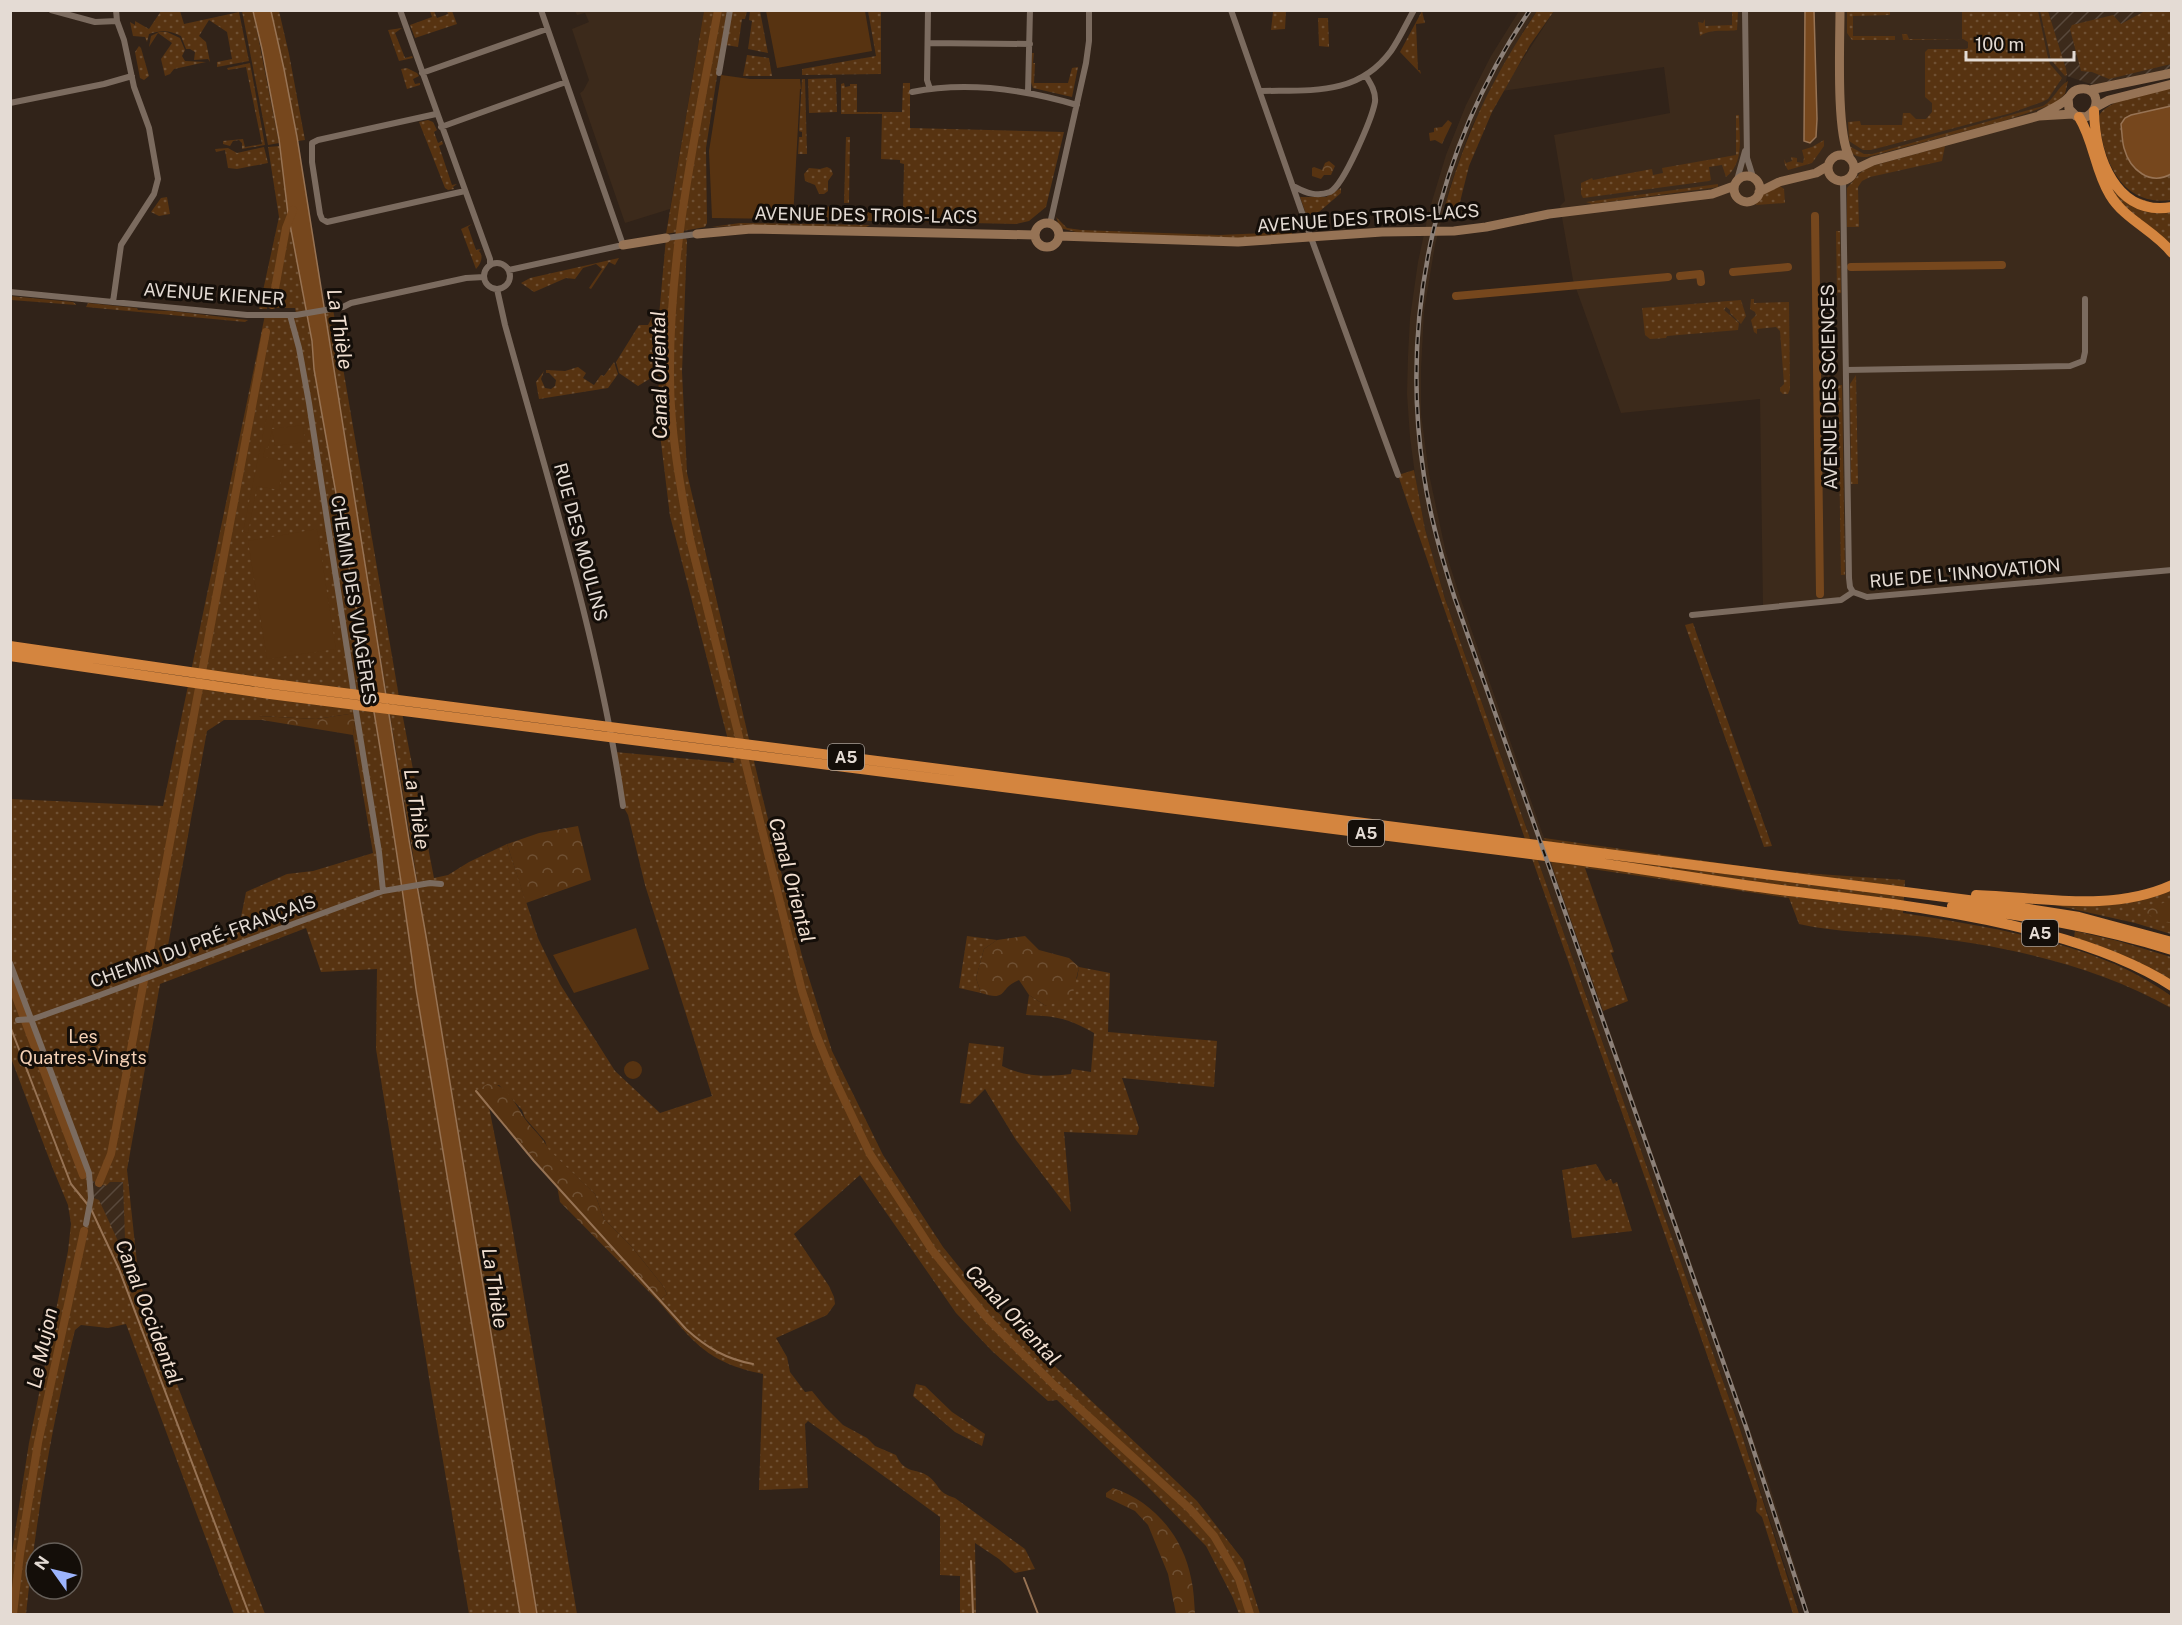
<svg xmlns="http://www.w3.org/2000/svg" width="2182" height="1625" viewBox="0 0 2182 1625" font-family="'Public Sans',sans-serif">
<defs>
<pattern id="industrial-furrows" width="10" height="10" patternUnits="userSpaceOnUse" patternTransform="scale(1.5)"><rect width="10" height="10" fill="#3c2a1b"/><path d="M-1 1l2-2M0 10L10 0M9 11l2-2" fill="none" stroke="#58483b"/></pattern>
<pattern id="grass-dots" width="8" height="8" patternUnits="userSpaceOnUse" patternTransform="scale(1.5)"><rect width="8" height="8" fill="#573311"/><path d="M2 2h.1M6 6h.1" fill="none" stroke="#6f5033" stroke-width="1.8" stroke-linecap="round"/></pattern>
<pattern id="forest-crowns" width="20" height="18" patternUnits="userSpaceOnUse" patternTransform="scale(1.5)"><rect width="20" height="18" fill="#573311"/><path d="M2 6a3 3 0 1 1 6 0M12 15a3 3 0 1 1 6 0" fill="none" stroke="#6f5033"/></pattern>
</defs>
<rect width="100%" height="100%" fill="#312319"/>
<path fill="#3c2a1b" d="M575,11H704L670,209L625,223L580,93L583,91L589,80L572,29L589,22L585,13L577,15Z
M1519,11H1537L1524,30L1470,130L1450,187L1435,245L1424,311L1421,370V414L1429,474L1446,553L1460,597L1544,838L1555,875L1769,1484L1803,1591L1794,1594L1740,1429L1445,599L1425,529L1416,482L1410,437L1407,394L1408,356L1410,318L1418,262L1429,211L1446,155L1466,105L1491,56Z
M1554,11H2048L2067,76L2062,106L2064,111L2077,121L2095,158L2171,253V570L1867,597L1853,593L1841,600L1763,608L1760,399L1621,413L1573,280L1560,206L1565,201L1554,135L1670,113L1664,67L1502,91Z"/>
<path fill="url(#industrial-furrows)" d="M2048,11H2171V73L2105,89L2067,76Z
M90,1180L106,1186L110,1182L123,1181L126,1248L123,1258L119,1255L91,1198Z"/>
<path fill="url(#grass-dots)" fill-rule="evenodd" d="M161,11H180L184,24L239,12L249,61L217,67V62L232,59L227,32L209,20L199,36L206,42L210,62L208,59L194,60L195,52L190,49H186L181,36C170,30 161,30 149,34L147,42L145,37L133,36L130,22L135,25V21L149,29Z
M242,11H253L279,143L268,145Z
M271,11H279L289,54L305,140L298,141L284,69Z
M430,11H434L437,18L448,14L447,11H452L457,24L415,38L410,25L432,17Z
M704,11H727L706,148L707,223L705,227L666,234Z
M732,11H747L745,19H742L738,47L726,45Z
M750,11H760L768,53L748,49L752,21L749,20Z
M868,11H881V74L802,75V69L876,56Z
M1286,11L1285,29L1271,30L1273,12Z
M1422,11L1425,23L1416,24L1418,70H1420L1421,74L1400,52Z
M1537,11H1554L1530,45L1492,112L1469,166L1456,218L1441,221C1462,140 1491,79 1537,11Z
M1732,11H1738L1737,30C1725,32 1711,28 1700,36L1698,22L1703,23L1705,19V26L1732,25Z
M1847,11L1890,12V15L1853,16V36H1895V40H1852L1847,33Z
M1962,11H2038L2048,58L2050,64L2062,78L2048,99L2042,102L2011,113L1871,150H1863L1849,141L1848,122L1860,121L1861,125H1902L1903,113H1910L1916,119H1926L1932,112V103L1925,97V52L1928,49H1966L1968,48V42L1963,39L1903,40L1902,34H1907L1909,39H1962Z
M2040,11H2048L2066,69L2067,75L2065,76L2051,60Z
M2145,11H2171V64L2109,79L2092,72L2081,71L2070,29L2072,25L2113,15L2121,24Z
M1318,18H1328L1329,47L1319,46Z
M402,28L395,33L405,58L412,56L413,58L399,61L388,30Z
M159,32H167L180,38L185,50L182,56L185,61L206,62L174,69L170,74L165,76L161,59L172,43L158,33L149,47L151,36Z
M139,46L141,48L149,76L144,80L140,78L135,52Z
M1032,53H1034L1033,63H1035L1034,83H1068L1072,68L1078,67L1072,97L1033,88L1031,82Z
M747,55L769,58L772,76H743Z
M250,63L265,145L242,149V143L239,140L233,141L230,146L223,144V141L243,139L245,147L262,144L246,67L228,70L227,68Z
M407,68L417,73L419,76L413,79L415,84L420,83V85L407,89L401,69Z
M836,78L837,112L809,113L808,79Z
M802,79H805L807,154H798L799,137H802V132L799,131Z
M2068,81L2065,94L2054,104L2000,122L1867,157C1857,157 1852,156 1849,146L1864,154H1872L2043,106C2055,99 2057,87 2068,81Z
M844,83L845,87L850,86V84H857V112H902L903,83H910V128L1064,132L1046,207L1029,221L1016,224L880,221L881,213H903L904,164L900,163V160L881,159L882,114H841V84Z
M2171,88V106L2155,111L2168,176L2171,174V200C2121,207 2102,159 2099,116C2106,99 2154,92 2171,88Z
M1736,115H1739C1739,137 1745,162 1726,177L1722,165L1709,167L1711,180L1709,181L1583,198L1581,194V183L1592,178L1593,180L1652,169L1653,175L1663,173L1662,168L1736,155Z
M428,120L433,122L437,130L434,132L438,143L442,141L443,144L439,146L452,185L457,184L453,187L454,189L448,190L445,188L419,122Z
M846,137H850L849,203H844Z
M1824,140V146L1812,163L1788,170L1785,165L1784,159L1786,163L1792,161L1791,157L1797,158V162L1803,163L1804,158L1802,150L1812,147Z
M280,146L288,214L284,226L267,309H259L279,217L268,147Z
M1945,146L1942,161L1870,177L1862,181L1858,187L1859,227H1847V188L1860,173L1868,167Z
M264,147L268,163L237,169L228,168L225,150L216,152L215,149L228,148L237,153Z
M2102,165L2115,189L2171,210V249L2119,203Z
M827,167L831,169L833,174L828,181V191L824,194H819L815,185L805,181L804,174L809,168L820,169Z
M1718,184V187L1592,204L1586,202Z
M1780,186L1784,189L1785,203L1755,205L1764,194Z
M1341,188V193L1312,218L1308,220L1300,197H1326Z
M167,197L170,214L159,216L151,212L161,198Z
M798,205L834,207L836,212H870L872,215V221L798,220Z
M1056,217L1067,228L1081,230L1219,235L1292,232V235L1229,239L1080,233L1060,228Z
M290,223L312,341L314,369C350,575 389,782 416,989L520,1614H469L430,1384L376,1049L377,969L321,972L306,928L160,984L127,1170L137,1263L144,1298L265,1614H234L126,1324L108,1328L81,1325L75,1330C52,1423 36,1519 26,1614H11V1559L17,1519L29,1443L68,1251L71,1224L68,1205L53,1169L11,1058V799L163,806L265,315L296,314L295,308H273ZM356,713L353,735L373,853L313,871L287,874L246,892L238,932L165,962L207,731L224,720H262L259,716L316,719ZM90,1180L106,1186L110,1182H123L125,1239L122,1241L126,1248L123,1250V1257L119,1255L116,1247L118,1241L99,1200L91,1197Z
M740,223L870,225L866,227L756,225L711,227Z
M472,224L468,227L476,250L481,249L479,251C484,256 481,264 476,269L461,229Z
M1836,231H1840L1841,293H1837Z
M666,238H686L687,241L682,372L687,473L761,791L802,956L832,1051L883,1155L943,1247L989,1304L1197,1501L1243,1560L1260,1614H1239L1233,1598L1206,1546L1147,1486L1057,1400L1048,1401L992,1351L956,1313L860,1175L794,1234L829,1286L834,1297L835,1304L827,1315L776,1338L787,1357L790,1372L805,1392L812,1391L826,1408L843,1425L867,1438L875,1446L896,1455C905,1475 917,1468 928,1476C941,1486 936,1492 955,1498L1025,1549L1035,1569L1015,1573L999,1559L975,1543L976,1614H960V1576L940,1575V1517L808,1421L805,1424L808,1488L759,1490L763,1374C706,1362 695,1343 658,1301L667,1294L663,1286L632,1247L604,1219L595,1194L548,1150L545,1141L525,1118L522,1110L499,1085L477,1091L489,1107L509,1208L577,1614H537L324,311L333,309L399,697L434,878L448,875L469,862L507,844L538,938L560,984L615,1071L660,1113L712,1096L645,885L628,815L623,806L615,752L734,763L670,516L659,426L658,335L656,375L638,386L619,373L616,362L639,325H648L653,316H659Z
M619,258L615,265L609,262L591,289L589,288L602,269L596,264L583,268L575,279L566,278L534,292L521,283L530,278Z
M10,296L73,302L77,305L11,300Z
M1751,299H1754V303L1789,302L1790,389L1788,394H1783L1780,391V388L1784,384L1780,331L1776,327L1757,329V334L1754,332L1751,320L1756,315L1755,312L1750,309Z
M1741,300L1746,316L1741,324L1730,313V310L1726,307L1724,310L1739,323L1738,330L1667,336L1666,338L1650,339L1645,335L1642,308Z
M88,303L137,308L138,310L172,311L248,320L245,322L86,307Z
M614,362L618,374L608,388L539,399L536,382L544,371L541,379L545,388L551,389L555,386L556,380L549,373H546V370L565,371L578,367L586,373L583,378L594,385L601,375L604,376Z
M1856,375L1858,484H1851L1850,384Z
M1838,385H1842L1845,575H1841Z
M1414,470L1425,529L1445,599L1740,1429L1799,1614H1793L1762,1517L1756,1511L1757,1500C1640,1157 1515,817 1398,475Z
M1693,623L1696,632L1772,846L1764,847L1685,625Z
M1544,838L1776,871L1905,880L1903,913C1989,927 2100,943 2171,996V1008C2095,965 2004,945 1917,936C1877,932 1838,933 1799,924L1789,898L1585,868L1614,952L1611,953L1628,1001L1603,1011L1555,875Z
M2171,888V934L2135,923L2046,903Z
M2075,931L2118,941L2171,957V980L2074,938Z
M967,936L997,940L984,949L976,978L981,993L959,988Z
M1079,967L1110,973L1108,1032L1217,1041L1214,1087L1122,1078L1139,1128L1137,1135L1064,1132L1071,1212L1016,1140L985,1089L970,1104L960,1103L969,1043L1004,1047L1002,1066C1025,1077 1046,1077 1071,1074L1072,1069L1091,1072L1094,1033C1068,1018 1055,1016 1026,1015L1029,995L1046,1006L1077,978Z
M1596,1164L1606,1181L1611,1179L1613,1184L1617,1182L1632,1231L1572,1238L1562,1170Z
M916,1384L925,1386L952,1412L985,1434L982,1446L955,1432L913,1396Z"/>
<path fill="url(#forest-crowns)" d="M1448,120L1452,123L1442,144L1435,140L1430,141L1429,133L1434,132V128L1442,127Z
M1329,161L1335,166L1331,175H1324L1321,179L1312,176V168L1314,167L1322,170L1325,163Z
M356,713L353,735L262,720L258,716L316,719Z
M578,826L591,880L526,903L507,844L539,833Z
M2171,900V923L2160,921L2142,911Z
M1025,936L1039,950L1069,958L1079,967L1072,997L1046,1006L1029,995L1019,980C998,988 1009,1002 981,993L976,978L984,949L997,940Z
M489,1083C508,1085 516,1106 525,1119C533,1130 543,1137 549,1150L595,1194L604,1219L632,1247L663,1286L667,1294L658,1301L560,1202L557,1186L476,1091Z
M1113,1488C1153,1501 1183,1536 1191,1578C1194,1590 1194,1602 1195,1614H1176L1168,1574L1148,1525L1135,1511L1106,1497V1493Z"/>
<path fill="#573311" d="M766,11H865L872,51L777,68Z
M721,75L750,79H800L801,89H800L793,219L712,218L709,151Z
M269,405L273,406L271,419L274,420L272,429L303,425L305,442L275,446L272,430L268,448H265L263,457L284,461L279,490L257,486L248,533L243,532Z
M317,529L336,649L267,659L248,541Z
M636,928L649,969L574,993L553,955Z
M624 1070a9 9 0 1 1 18 0a9 9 0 1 1-18 0Z"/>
<path fill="#76471d" stroke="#977354" stroke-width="1.5" d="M253,11H271L284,69L297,137L409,840L426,936L537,1614H520L416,989C389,782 350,575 314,369L312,341L288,214L279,139L262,49Z
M1805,11H1814L1817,119L1816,137L1810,143L1804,141Z
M2171,106V174C2150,186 2130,170 2124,148C2122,141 2122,132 2121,124L2125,118L2131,115Z"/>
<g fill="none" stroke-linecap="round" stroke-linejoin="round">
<path stroke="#977354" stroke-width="2" d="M10,1026L71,1184L88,1205
M476,1091L534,1161L686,1329C707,1348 726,1359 753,1364
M91,1209L119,1269L249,1614
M971,1561L973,1614
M1024,1578L1038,1614"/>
<path stroke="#76471d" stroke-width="8" d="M718,10C696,131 669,253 670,376C670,431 680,485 690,539L802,991L816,1034L834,1078L870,1154L932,1250L987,1318L1054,1385L1190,1509L1214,1536L1239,1579L1250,1614
M1815,216L1820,594
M1851,267L2002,265
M1733,272L1788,267
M1680,276L1700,274L1701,282
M1456,296L1668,277
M272,305L286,228L293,210
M10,981L83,1175
M99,1183L111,1154L132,1044L266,332
M13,1614L20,1554L38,1443L84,1231"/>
<path stroke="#7b6b5f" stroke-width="6" d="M51,10L95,22L117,21
M400,10L490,259V264
M928,10L927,80L930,89
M1231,10L1306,224L1398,475
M1745,10L1747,158L1753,177
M928,43L1030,44
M422,73L547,29
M719,73L730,10
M1261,91C1311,90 1358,96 1391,51C1400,38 1406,24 1414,10
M912,92C967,81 1023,89 1077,105
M1028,92L1030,10
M10,103L104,84L132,76
M436,114L318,140L312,143V162L320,214L322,219L327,222L465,191
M441,127L566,82
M1737,180L1745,151
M1843,181L1849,578L1850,587L1853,592
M1295,187C1306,193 1317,197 1330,192C1344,185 1372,118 1375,102C1376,92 1371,84 1366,76
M1050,224L1086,63L1089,41V10
M666,238L697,234
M484 276a13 13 0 1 1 26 0a13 13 0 1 1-26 0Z
M509,270L623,245L541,10
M497,289L505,325C549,484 599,642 623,806
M10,292L247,315H296L343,307L351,303L466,278L484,277
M113,302L121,245L154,194L158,179L149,128L134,87L124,40L117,21L116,10
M290,315L299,348L309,403L354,694
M1846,370L2070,366L2083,361L2085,352V299
M1853,592L1867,597L2172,570
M1692,615L1841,600L1853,592
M355,705L379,852L383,891
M10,963L89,1173L91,1198L86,1224
M18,1020L33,1019L100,995L383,891L430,883L441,884"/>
<path stroke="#967355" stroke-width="9" d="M1840,10C1840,43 1836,131 1849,156
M2090,90L2172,73
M2096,107L2109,100L2172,84
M2040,115C2049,110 2062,105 2069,97C2072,93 2073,90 2080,89C2098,86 2102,109 2086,117L2076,116L2069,109L2068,98
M1828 168a13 13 0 1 1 26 0a13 13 0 1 1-26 0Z
M1854,170L1873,161L2039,116L2073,114
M1734 189a13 13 0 1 1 26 0a13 13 0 1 1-26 0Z
M1759,192L1779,182L1816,173L1828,166
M1035 235a12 12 0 1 1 24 0a12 12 0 1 1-24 0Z
M697,234L751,229L1035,235
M1059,236L1238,242L1382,232L1454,231L1486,227L1549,214L1712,194L1734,186
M623,245L666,238"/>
<path stroke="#d4853f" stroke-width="10" d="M2094,111C2095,156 2115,217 2172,207
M2079,117C2094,141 2095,171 2110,195C2125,220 2154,230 2172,253
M10,646L273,684L1984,902L2079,917L2172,942
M10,656L270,694L1569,859C1640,868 1710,881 1781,890C1870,901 1959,910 2046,934C2090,946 2133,961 2172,986
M1976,895C2041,897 2110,913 2172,885
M1952,906C2026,916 2100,927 2172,950"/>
<g stroke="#8c8078" stroke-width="4.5">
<path id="rail" d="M1530,10C1437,146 1399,314 1424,476C1430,518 1442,559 1455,599L1746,1427L1807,1614"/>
</g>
<use href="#rail" stroke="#140e09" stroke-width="2" stroke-dasharray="7" stroke-linecap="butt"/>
</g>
<g text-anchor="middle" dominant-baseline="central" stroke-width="6" stroke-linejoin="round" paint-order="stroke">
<g fill="#140e09" stroke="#a69e97" stroke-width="1.5">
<rect x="828" y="744" width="36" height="26" rx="4.5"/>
<rect x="1348" y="820" width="36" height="26" rx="4.5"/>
<rect x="2022" y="920" width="36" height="26" rx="4.5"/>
</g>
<g font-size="16" font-weight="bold" fill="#e4dbd4">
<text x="846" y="757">A5</text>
<text x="1366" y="833">A5</text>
<text x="2040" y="933">A5</text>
</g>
<g font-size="18" fill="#e4dbd4" stroke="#140e09">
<text transform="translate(866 215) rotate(1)">AVENUE DES TROIS-LACS</text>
<text transform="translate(1368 218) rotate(-4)">AVENUE DES TROIS-LACS</text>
<text transform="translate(214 294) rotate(4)">AVENUE KIENER</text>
<text transform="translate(1829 387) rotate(-91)">AVENUE DES SCIENCES</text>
<text transform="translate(581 542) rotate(75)">RUE DES MOULINS</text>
<text transform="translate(1965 573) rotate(-5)">RUE DE L'INNOVATION</text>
<text transform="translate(354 600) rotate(81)">CHEMIN DES VUAGÈRES</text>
<text transform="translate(203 941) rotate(-20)">CHEMIN DU PRÉ-FRANÇAIS</text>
</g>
<g font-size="18" fill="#f4d0b5" stroke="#140e09">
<text x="83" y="1036">Les<tspan x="83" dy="21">Quatres-Vingts</tspan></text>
</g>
<g font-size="20" font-style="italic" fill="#f2e0d2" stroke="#140e09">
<text transform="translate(340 329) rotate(81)">La Thièle</text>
<text transform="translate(659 375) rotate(-91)">Canal Oriental</text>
<text transform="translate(417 809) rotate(81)">La Thièle</text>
<text transform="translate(792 880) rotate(75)">Canal Oriental</text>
<text transform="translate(495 1288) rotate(81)">La Thièle</text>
<text transform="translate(149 1312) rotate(69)">Canal Occidental</text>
<text transform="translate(1013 1315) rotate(47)">Canal Oriental</text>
<text transform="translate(42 1348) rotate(-78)">Le Mujon</text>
</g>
</g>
<rect width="2182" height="1625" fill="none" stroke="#e4dbd4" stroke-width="24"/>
<g transform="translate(54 1571) rotate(304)"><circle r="28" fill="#140e09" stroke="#67605a" stroke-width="1.5"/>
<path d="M0-4.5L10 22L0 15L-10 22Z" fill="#9cb4fd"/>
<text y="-9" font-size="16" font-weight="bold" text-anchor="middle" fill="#e4dbd4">N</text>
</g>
<path d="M1966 51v9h108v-9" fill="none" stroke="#e4dbd4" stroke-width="3"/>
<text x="1975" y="51" font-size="18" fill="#e4dbd4" stroke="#140e09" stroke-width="4.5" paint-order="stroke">100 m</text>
</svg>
